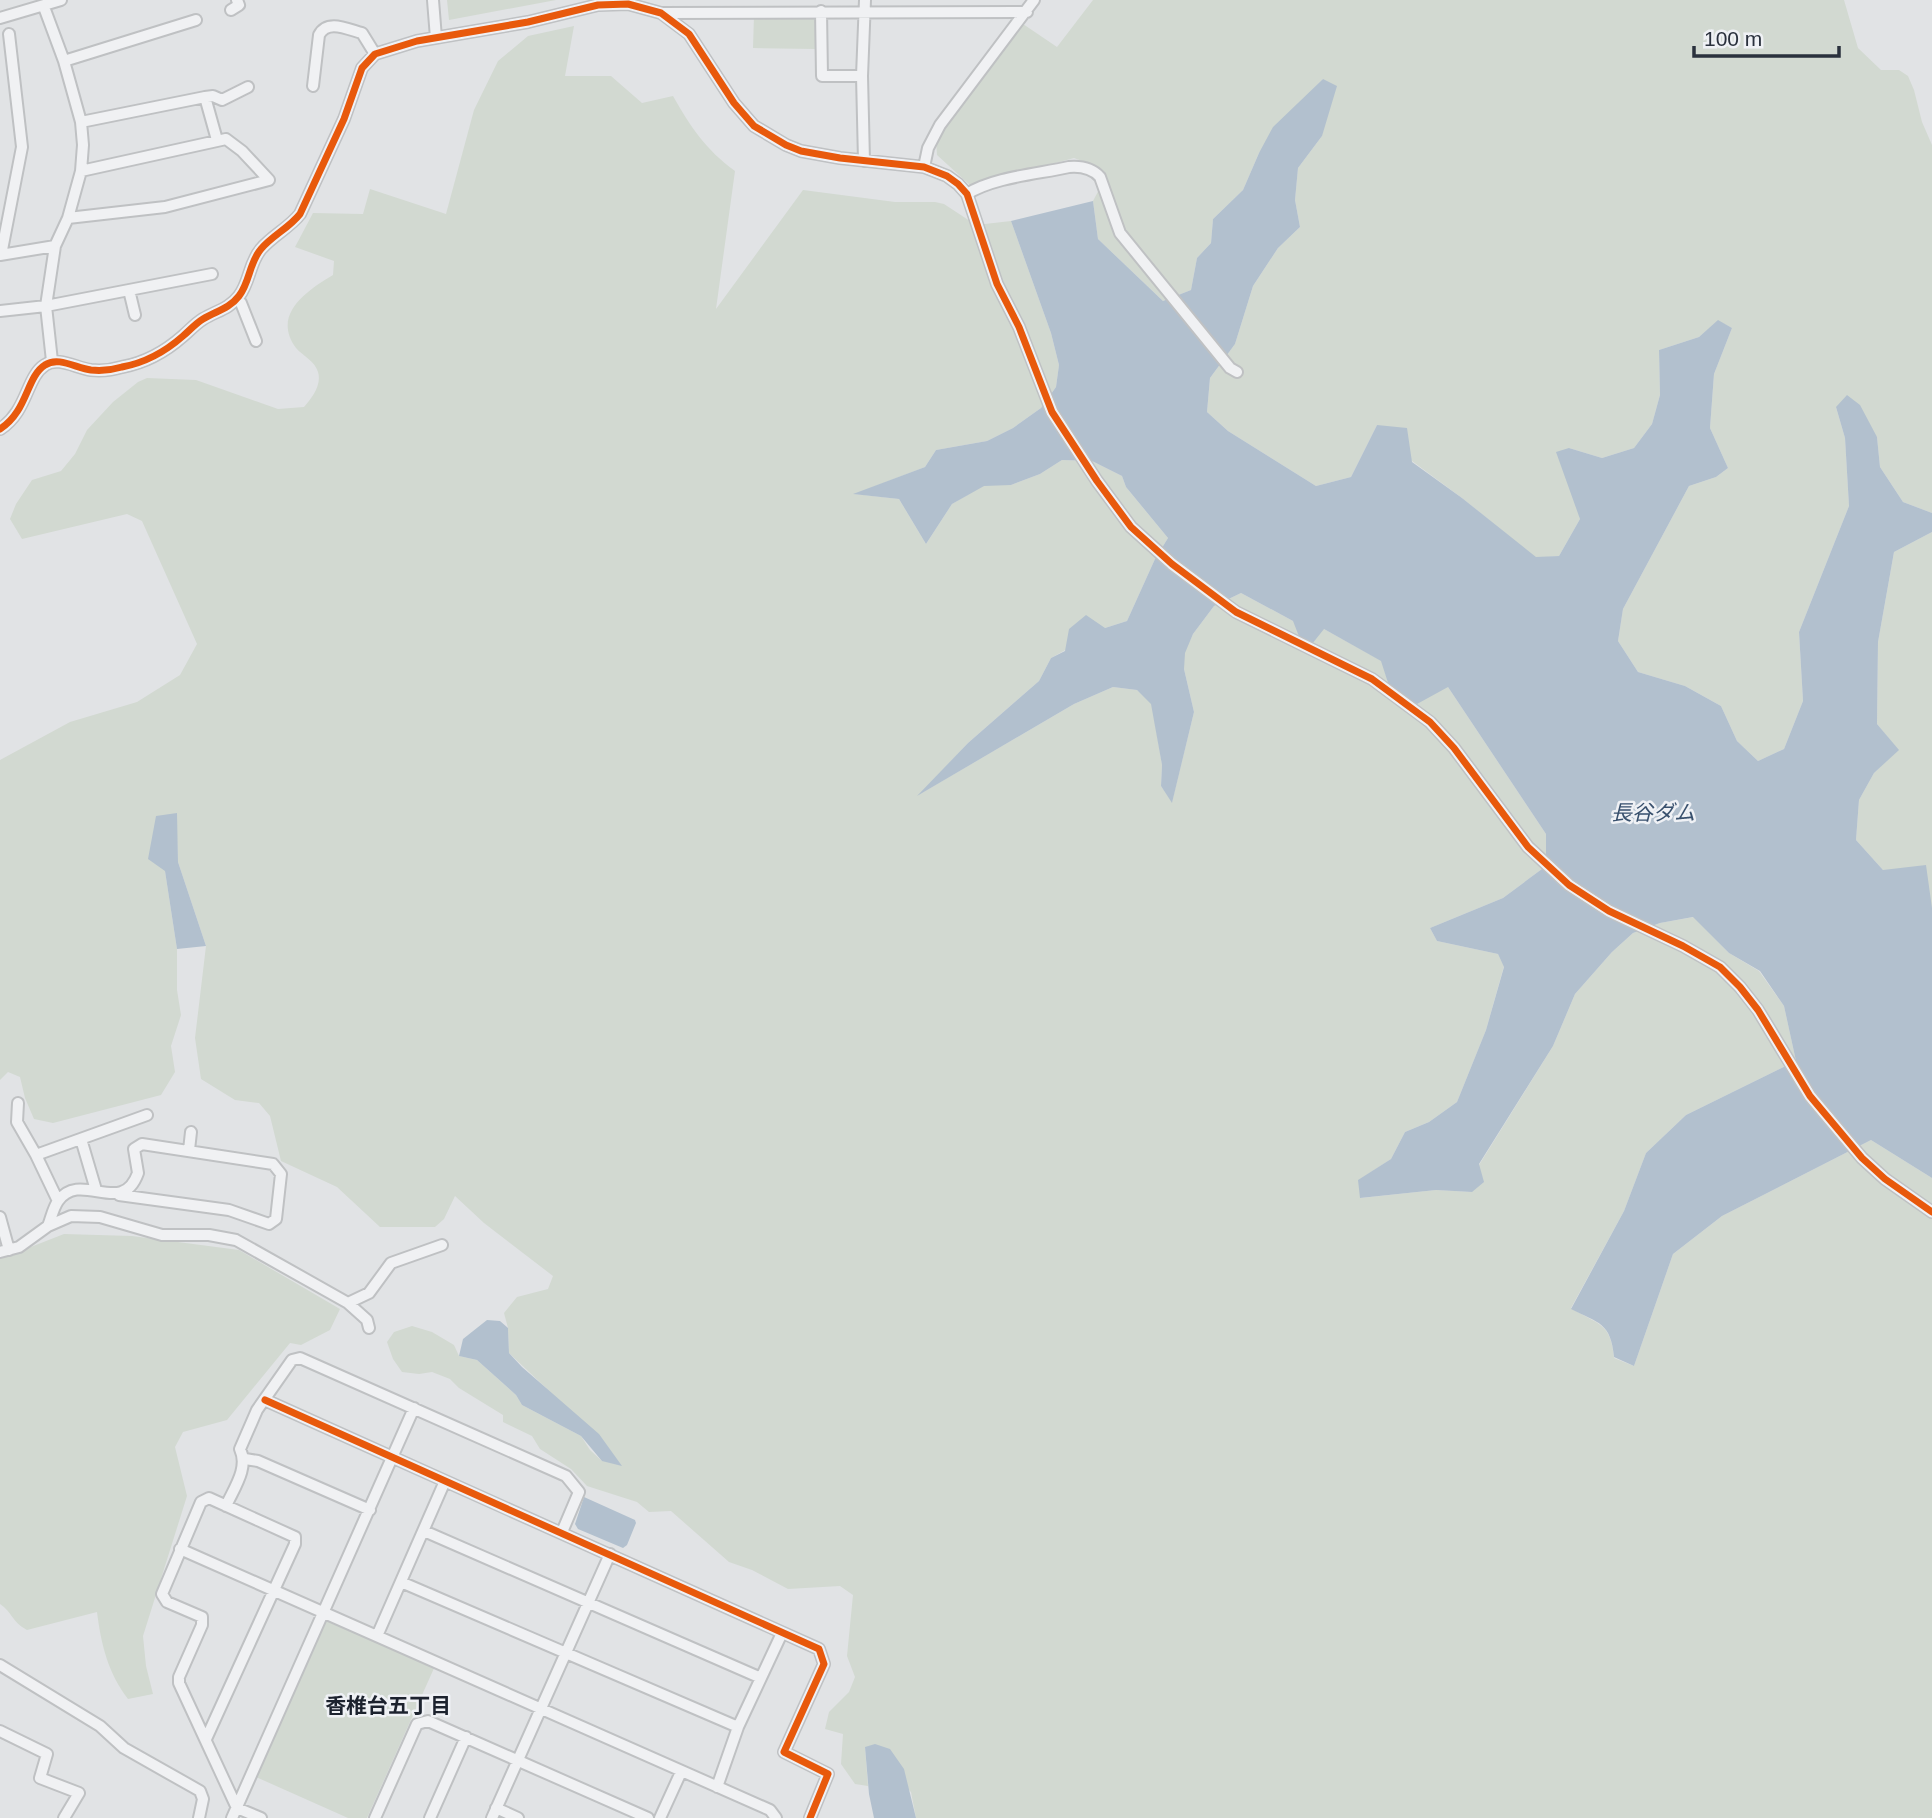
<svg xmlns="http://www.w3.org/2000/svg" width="1932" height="1818" viewBox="0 0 1932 1818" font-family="Helvetica,'Noto Sans JP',sans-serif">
<rect width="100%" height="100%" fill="#e1e3e5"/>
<path fill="#d2d9d1" d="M447,0H556L449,20Z
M1093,0H1844L1858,48L1881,70H1899L1908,76L1914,90L1922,122L1932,145V513L1903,502L1880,467L1877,437L1836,407L1845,438L1849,506L1799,632L1803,701L1784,749L1758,761L1737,741L1721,706L1685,686L1638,672L1618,641L1623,609L1689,486L1716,477L1728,468L1710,428L1714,374L1732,328L1718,321L1699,337L1659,350L1660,395L1652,424L1634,448L1602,458L1569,448L1580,519L1559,556L1536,558L1462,498L1412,461L1377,425L1351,477L1316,486L1228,431L1207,412L1210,378L1235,344L1253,286L1278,248L1300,227L1295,200L1298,168L1322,136L1323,79L1301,102L1259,153L1243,190L1213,219L1211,243L1197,258L1191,290L1163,301L1098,239L1093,201L1102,184V173L1095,166L1074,158L971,186L937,155L936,139L1023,24L1057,47Z
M754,15L816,16L815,49L753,48Z
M574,26L565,76H611L642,103L673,96C690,126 706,150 735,171L716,309L803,190L895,202H935L944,204L976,225L1011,221L1051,333L1059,365L1056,387L1041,408L1013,428L987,441L936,450L925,467L855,494L899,499L926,544L952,504L984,485H1011L1040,474L1062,460L1092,461L1122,476L1126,487L1168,538L1155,559L1127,621L1105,628L1051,658L1039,681L968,743L920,794L1074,704L1113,687L1137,690L1152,704L1162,765L1161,786L1172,802L1194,712L1184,669V653L1193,634L1214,606L1241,593L1293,621L1324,629L1382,661L1389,686L1448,687L1546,834V866L1503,898L1430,928L1437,941L1498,954L1504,966L1486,1030L1457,1102L1429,1122L1405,1132L1391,1159L1359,1180L1361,1198L1436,1190L1472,1192L1479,1165L1553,1046L1575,994L1612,952L1633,933L1660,923L1694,917L1729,953L1759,971L1784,1006L1796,1061L1686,1115L1646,1153L1624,1211L1571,1308C1598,1325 1611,1322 1614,1358L1634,1366L1673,1254L1722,1216L1871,1140L1932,1178V1818H916L911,1792L865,1747L868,1786L855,1784L841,1764L843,1734L825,1729L829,1712L849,1692L855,1677L847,1656L853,1595L840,1586L788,1589L752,1570L729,1562L671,1511L649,1512L637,1502L587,1486L571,1469L540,1449L532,1436L503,1422V1415L459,1388L450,1379L432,1372L419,1374L402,1372L393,1359L387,1342L394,1332L412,1326L432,1332L454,1345L459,1356L477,1360L516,1395L522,1405L581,1436L590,1450L602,1461L546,1388L509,1353L508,1328L504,1313L517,1297L548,1289L553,1276L484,1223L455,1196L444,1219L435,1227H380L337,1187L281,1161L270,1116L259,1103L235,1100L201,1079L195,1038L206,946L178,862L176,813L165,871L177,949V990L181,1015L171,1046L175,1072L161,1095L53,1123L34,1119L25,1098L20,1077L8,1072L0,1080V760L70,722L137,702L180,675L197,644L142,521L127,514L22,539L10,519L16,504L32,480L61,471L75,454L87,430L113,402L138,382L147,378L196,380L278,409L304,407C312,398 322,385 318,372C315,361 303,356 296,348C271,314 308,290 333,275L334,261L295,247L313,213L363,214L370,189L446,214L474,110L498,61L528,36Z
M1932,532V908L1883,870L1856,840L1859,800L1874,773L1898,750L1877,724L1878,642L1894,552Z
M64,1234L132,1236L239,1250L340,1309L330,1330L301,1345L290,1343L227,1420L183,1432L175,1447L187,1496L143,1636L146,1666L153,1694L128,1699C108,1673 101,1644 97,1612L27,1630C11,1621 13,1613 0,1604V1259Z
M325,1618L435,1666L367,1818H348L256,1777Z"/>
<path fill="#b2c0ce" d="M1323,79L1337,86L1322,136L1298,168L1295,200L1300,227L1278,248L1253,286L1235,344L1210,378L1207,412L1228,431L1316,486L1351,477L1377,425L1407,428L1412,462L1462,498L1536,557L1559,556L1580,519L1556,452L1569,448L1602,458L1634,448L1652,424L1660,395L1659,350L1699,337L1718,320L1732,328L1714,374L1710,428L1728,468L1716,477L1689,486L1623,609L1618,641L1638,672L1685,686L1721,706L1737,741L1758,761L1784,749L1803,701L1799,632L1849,506L1845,438L1836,407L1847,395L1860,405L1877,437L1880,467L1903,502L1932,513V532L1894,552L1878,642L1877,724L1899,750L1874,773L1859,800L1856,840L1883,870L1926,865L1932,908V1178L1871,1140L1722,1216L1673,1254L1634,1366L1614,1357C1611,1323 1599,1323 1571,1309L1624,1211L1646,1153L1686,1115L1796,1061L1784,1006L1760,971L1729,953L1693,917L1660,923L1633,933L1612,952L1575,994L1553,1046L1479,1164L1484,1182L1472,1192L1436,1190L1360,1198L1358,1180L1391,1159L1405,1132L1429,1122L1457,1102L1486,1030L1504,967L1498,954L1437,941L1430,928L1503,898L1546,866V834L1448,687L1417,704L1389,686L1381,661L1324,629L1312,644L1300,639L1293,621L1241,593L1214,606L1193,634L1185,653L1184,669L1194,712L1172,803L1161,786L1162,765L1151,704L1137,690L1113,687L1074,704L917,796L968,743L1039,681L1051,658L1065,651L1069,629L1086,615L1105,628L1127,621L1155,559L1168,538L1126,487L1122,476L1092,461L1062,460L1040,474L1011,485L984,486L952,504L926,544L899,499L853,494L925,467L936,450L987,441L1013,428L1041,408L1056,387L1059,365L1051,333L1011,221L1093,201L1098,239L1163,301L1191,290L1197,258L1211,243L1213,219L1243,190L1259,153L1273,127Z
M177,813L178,862L206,946L177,949L165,871L148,859L156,816Z
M487,1320L500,1321L508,1328L509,1353L522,1367L599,1434L622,1466L602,1461L581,1436L522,1405L516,1395L477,1360L459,1356L463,1339Z
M584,1497L635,1520L636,1523L627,1545L623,1548L578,1529L575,1524Z
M875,1744L890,1749L904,1769L916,1818H874L869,1794L865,1747Z"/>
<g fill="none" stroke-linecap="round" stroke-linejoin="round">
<g stroke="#bfc1c3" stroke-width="14">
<path id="minor" d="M433,0L436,38
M44,7L64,61L81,122L83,145L81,171L68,218L55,246L46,306L52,361
M231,10L239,5L237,0
M821,11L822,76H862
M661,13L1027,12
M0,18L61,0
M64,61L196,20
M313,86L319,35C327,19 347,29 362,33L375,54
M205,97L213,96L222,100L248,87
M81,122L205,97L217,140
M864,161L862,76L865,0
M924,167L928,148L940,125L1034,0
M967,194C994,177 1038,174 1069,167C1081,166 1092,168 1100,177L1120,233L1230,368L1237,372
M68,218L165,207L269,180L242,151L226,139L81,171
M0,255L55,246
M1,255L22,147L9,34
M129,290L135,315
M237,299L241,303L256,341
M0,311L46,306L212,274
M0,429C28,411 26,377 45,365C58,356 76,368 91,370C101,371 112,370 122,367C144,363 166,351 183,336C190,330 195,324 203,319C216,311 229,309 239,296C250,282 249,263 261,249C273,235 289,228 300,214L344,119L362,68L375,54L417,41L528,22L598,5L628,4L661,13L689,34L734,103L754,126L786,145L801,151L840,158L924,167L947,176L958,184L967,194L997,284L1019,327L1052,412L1097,481L1131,527L1172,564L1236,612L1372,679L1430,722L1454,748L1528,847L1569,885L1609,911L1683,946L1720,967L1740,987L1758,1010L1810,1096L1862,1158L1885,1179L1932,1212
M18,1103L17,1122L36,1155L58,1201
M81,1139L96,1190
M189,1150L191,1132
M36,1155L147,1115
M0,1217L9,1250
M48,1226C51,1219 53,1208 58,1201C81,1169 122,1218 138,1173L134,1149L142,1144L273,1164L281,1174L276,1219L269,1224L229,1210L119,1195
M0,1252L19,1247L48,1226L71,1216L100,1217L162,1235H209L236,1240L348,1303L369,1293L391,1263L442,1245
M348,1303L367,1320L369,1328
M265,1400L819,1649L824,1664L784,1752L828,1774L810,1818
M245,1459L258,1461L370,1510
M226,1506C234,1488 249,1468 240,1449L257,1410L292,1360L300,1358L566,1476L579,1492L562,1532
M424,1531L761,1678
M180,1549L770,1810L776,1818
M401,1582L738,1727
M377,1636L445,1481
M0,1665L100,1726L124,1748L200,1791L203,1799L199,1818
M0,1731L47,1754L40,1778L79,1793L64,1818
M206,1739L295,1544V1537L209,1498L201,1502L162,1594L167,1602L202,1617V1625L179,1677V1683L237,1808L261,1818
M717,1787L738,1727L782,1633
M496,1808L518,1818
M232,1818L414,1408
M375,1818L417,1724L428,1721L648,1818
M430,1818L466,1737
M492,1818L610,1554
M660,1818L681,1772"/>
</g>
<use href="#minor" stroke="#f0f1f3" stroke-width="10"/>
<g stroke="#eff1f5" stroke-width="11">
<path id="cycleway" d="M0,429C28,411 26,377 45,365C58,356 76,368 91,370C101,371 112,370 122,367C144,363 166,351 183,336C190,330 195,324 203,319C216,311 229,309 239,296C250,282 249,263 261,249C273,235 289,228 300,214L344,119L362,68L375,54L417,41L528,22L598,5L628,4L661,13L689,34L734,103L754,126L786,145L801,151L840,158L924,167L947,176L958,184L967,194L997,284L1019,327L1052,412L1097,481L1131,527L1172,564L1236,612L1372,679L1430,722L1454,748L1528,847L1569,885L1609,911L1683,946L1720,967L1740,987L1758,1010L1810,1096L1862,1158L1885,1179L1932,1212
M265,1400L819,1649L824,1664L784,1752L828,1774L810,1818"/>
</g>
<use href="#cycleway" stroke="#e8590c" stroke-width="7"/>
</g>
<g text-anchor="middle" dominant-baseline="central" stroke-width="5" stroke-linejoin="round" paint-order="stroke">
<g font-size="21" font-style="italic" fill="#38506d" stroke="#eff1f5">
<text x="1653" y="812">長谷ダム</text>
</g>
<g font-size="21" font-weight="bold" fill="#1c222e" stroke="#eff1f5">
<text x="388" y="1705">香椎台五丁目</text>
</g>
</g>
<path d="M1694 46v10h145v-10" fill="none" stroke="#2a313d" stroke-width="3.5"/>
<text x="1704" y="46" font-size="21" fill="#2a313d" stroke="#eff1f5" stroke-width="5" paint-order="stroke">100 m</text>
</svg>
